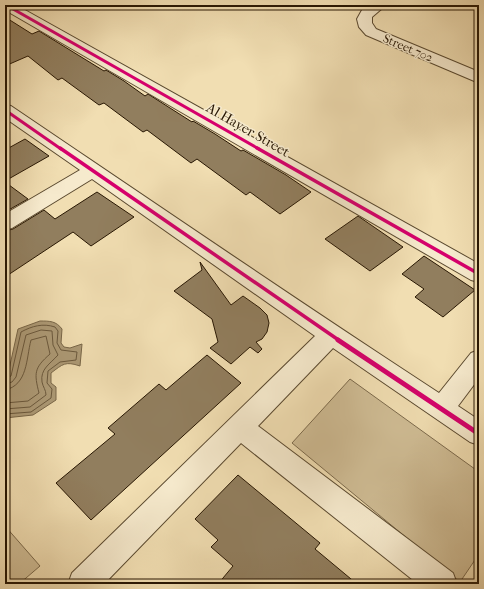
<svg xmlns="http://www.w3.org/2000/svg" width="484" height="589" viewBox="0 0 484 589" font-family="'IM FELL French Canon',serif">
<rect width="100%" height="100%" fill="#f1deb2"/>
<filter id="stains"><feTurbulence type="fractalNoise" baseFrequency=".005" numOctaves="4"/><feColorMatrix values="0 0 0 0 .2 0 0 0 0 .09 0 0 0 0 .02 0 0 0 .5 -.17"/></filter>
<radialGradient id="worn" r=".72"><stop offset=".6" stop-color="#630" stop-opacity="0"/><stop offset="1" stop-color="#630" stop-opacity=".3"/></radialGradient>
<path fill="#cfbc94" stroke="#7c6a4c" d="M350,379L479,472V554L460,582L292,443Z
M5,526L40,566L19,584H5Z"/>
<path fill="#ad9a76" stroke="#786648" d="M40,321C50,321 56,321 62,329L61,343L64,347L70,348L82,344L80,366C65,361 63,364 51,373V383L56,387V400L33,415L5,418V376L8,374L18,329Z"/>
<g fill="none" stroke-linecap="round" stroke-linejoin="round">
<path stroke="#6a583c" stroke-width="1" d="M5,379L11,376L21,332C32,326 43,323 55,327L58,331L57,343L61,350L77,352L76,360L60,362L48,371L47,383L52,389L51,398L31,412L5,414
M5,384L12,382L16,377L26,335L41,330L52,331L53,345L58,355C50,364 40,369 42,382C43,387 46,390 46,395L30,407L5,409
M5,390C28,385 26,359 31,340L46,336L50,354C34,368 34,373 39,393L28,401L5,403"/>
</g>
<path fill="#917e5e" stroke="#281703" d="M5,17L32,34L39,31L104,71L106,70L124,81L145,96L148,94L192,122L193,121L215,134L241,151L243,150L286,175L311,192L280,214L250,192L246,195L197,159L191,163L147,130L143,132L104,103L99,105L62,78L58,80L28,56L5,66Z
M25,139L49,156L5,181V150Z
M5,182L28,199L5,212Z
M97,192L134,217L91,246L73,232L5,277V231L13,229L44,210L55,219Z
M358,216L403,247L370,271L325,239Z
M424,256L475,290L443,317L415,297L424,289L402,274Z
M200,262L231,305L243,296L260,308L267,315L269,323L267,332L262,339L256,342L262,349L258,353L250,347L231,364L210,348L218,342L212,319L174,291L202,270Z
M207,355L241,383L91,520L56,483L115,434L108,428L159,384L166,390Z
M238,475L320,543L315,549L357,584H218L233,566L211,547L218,540L195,519Z"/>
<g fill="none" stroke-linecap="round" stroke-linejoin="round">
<g stroke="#5a492f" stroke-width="2">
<path id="minor" d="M5,5H16L479,264V282L471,280L5,10Z
M369,5H386L372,17V23L376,29L479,72V83L366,35L359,27L357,19L362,10Z
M5,105L11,106C153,202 295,299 439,393L471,353L479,350V378L458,406L479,420V445L470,442L333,348L258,426L453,573L457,584H418L241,443L104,584H68L72,573L315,336L92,179L12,228L5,230V214L80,170L5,118Z"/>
</g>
<use href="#minor" fill="#f6eacd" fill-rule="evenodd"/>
<g stroke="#f6eacd" stroke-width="5">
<path id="cycleway-far2" d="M6,5L259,149
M5,110L61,149"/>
</g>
<g stroke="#f6eacd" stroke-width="6">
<path id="cycleway-far1" d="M60,148L340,341
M257,148L479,274"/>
</g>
<g stroke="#f6eacd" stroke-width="8">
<path id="cycleway" d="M338,340L479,434"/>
</g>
<use href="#cycleway-far2" stroke="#d6006c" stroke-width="3"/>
<use href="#cycleway-far1" stroke="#d6006c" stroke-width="3.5"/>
<use href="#cycleway" stroke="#d6006c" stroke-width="5"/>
</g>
<g text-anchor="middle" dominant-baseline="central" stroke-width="3" stroke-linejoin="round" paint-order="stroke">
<g font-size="12" fill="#281703" stroke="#f6eacd">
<text transform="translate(408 48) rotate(23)">Street 702</text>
</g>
<g font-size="14" fill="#281703" stroke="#f6eacd">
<text transform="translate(248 130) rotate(30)">Al Hayer Street</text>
</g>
</g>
<rect width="484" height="589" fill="none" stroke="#f1deb2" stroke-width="20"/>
<rect x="6" y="6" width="472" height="577" fill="none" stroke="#281703" stroke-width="2"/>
<rect x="10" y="10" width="464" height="569" fill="none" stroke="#281703"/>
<rect width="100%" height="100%" filter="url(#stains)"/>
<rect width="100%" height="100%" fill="url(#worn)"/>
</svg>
